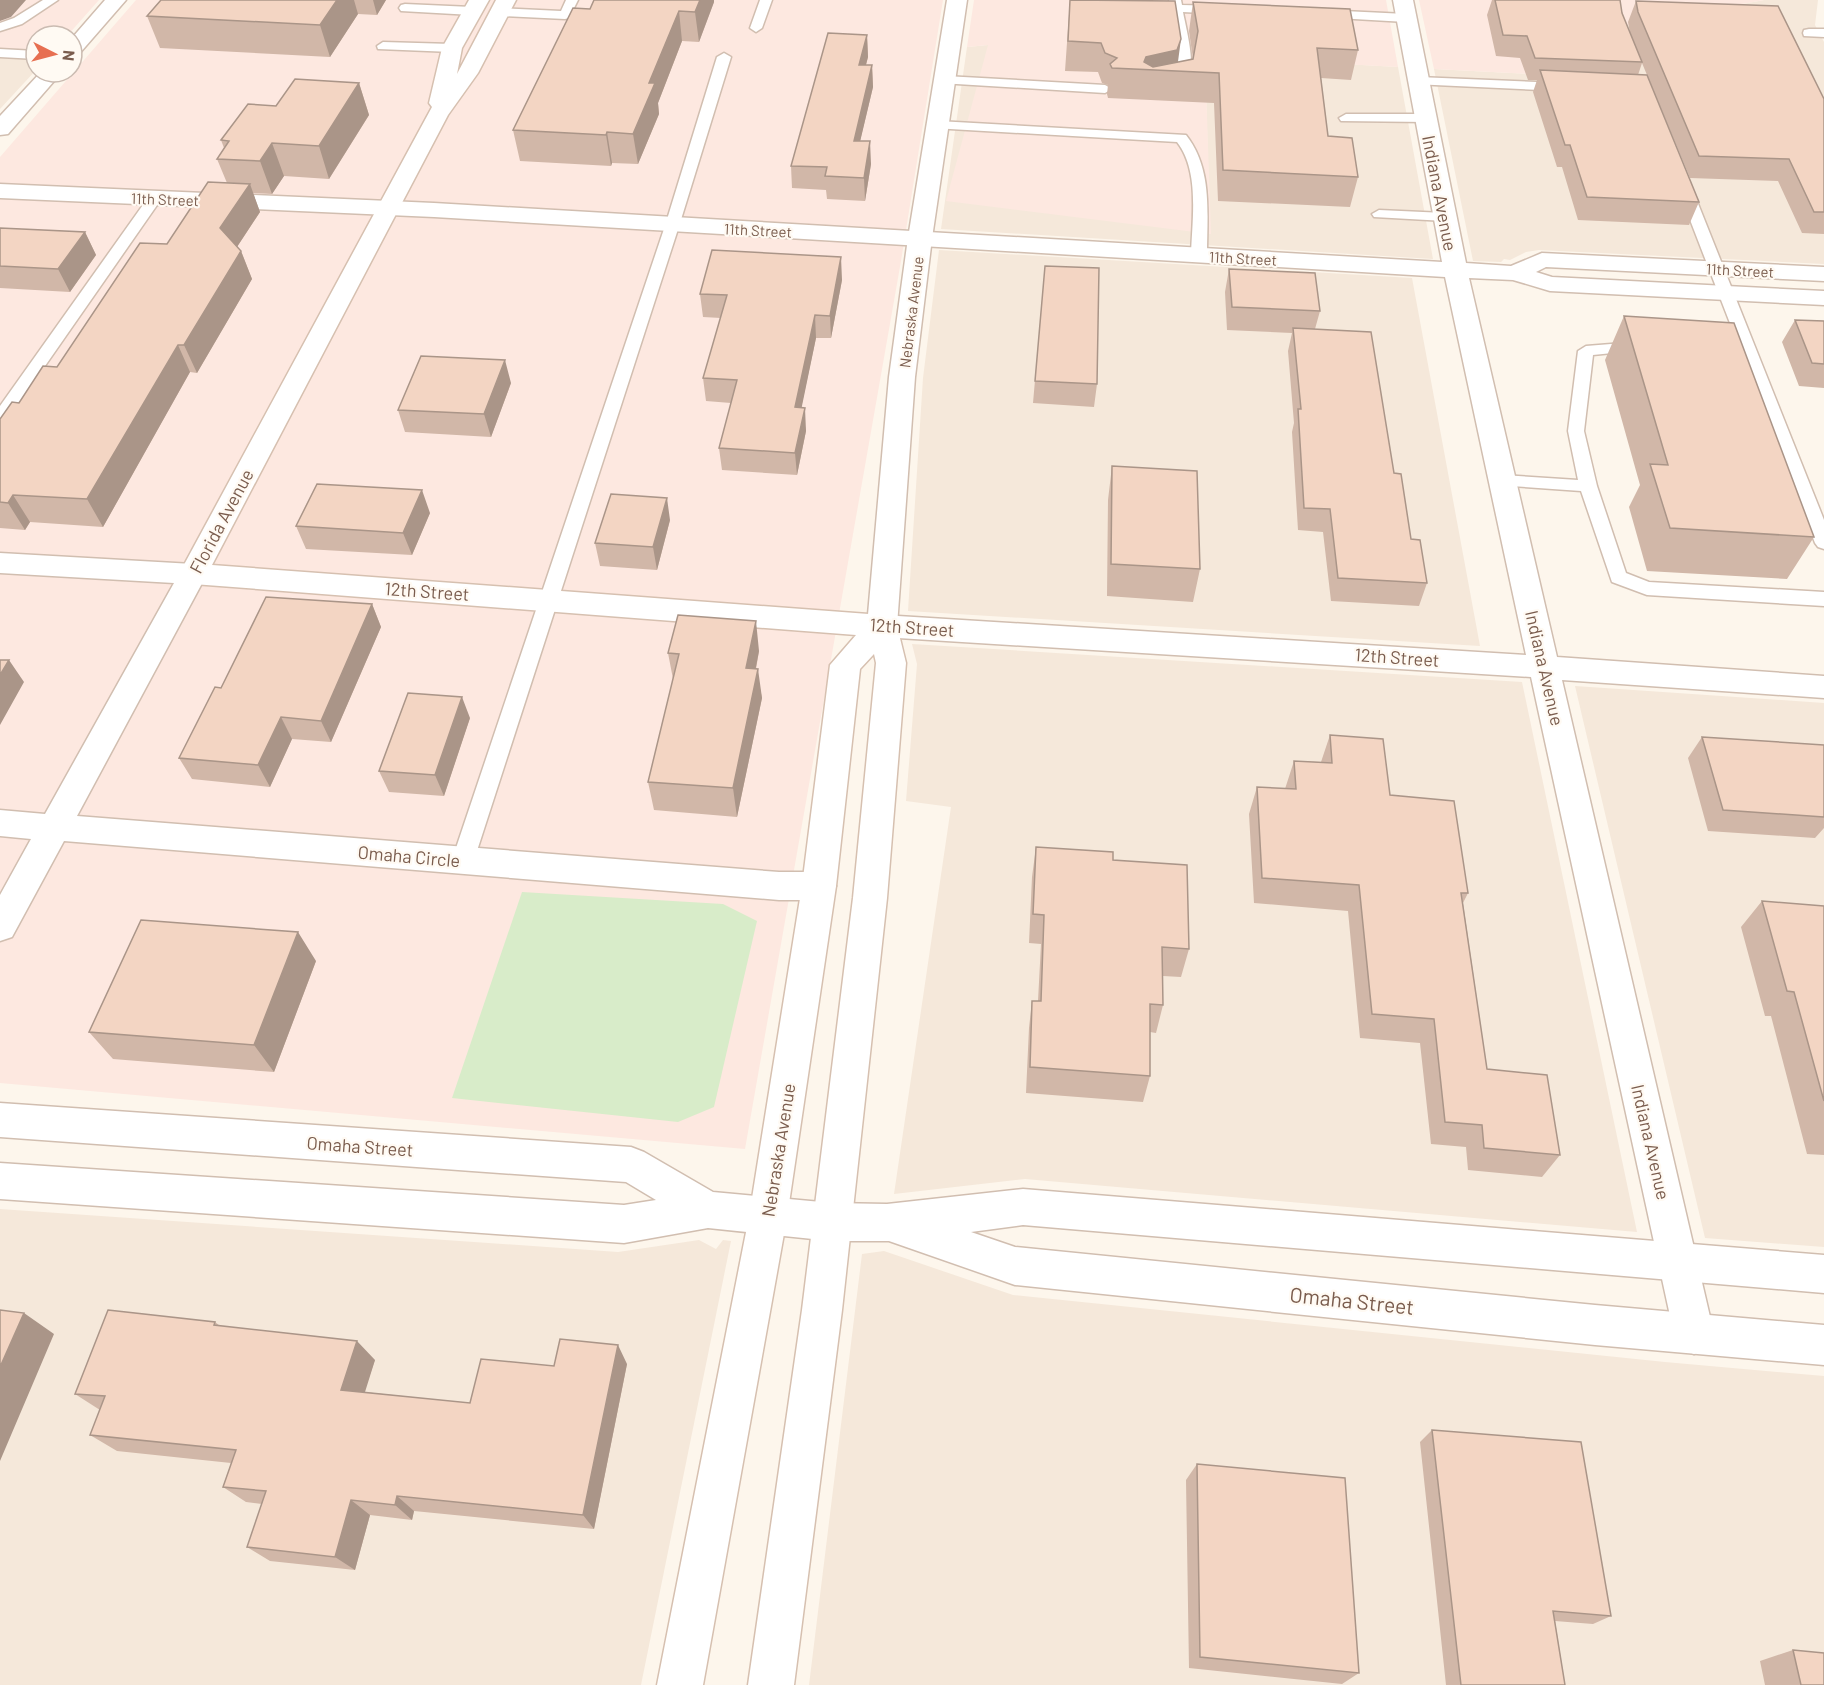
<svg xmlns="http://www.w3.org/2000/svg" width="1824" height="1685" viewBox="0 0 1824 1685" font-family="Barlow,sans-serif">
<rect width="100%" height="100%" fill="#fdf6ec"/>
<path fill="#f5e8da" d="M1764,0H1818L1815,25L1824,42V264L1539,250L1526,252L1510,260L1504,259L1501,262L1473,261L1434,69L1531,74L1603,30Z
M988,45L1210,234L1205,56L1398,67L1433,259L941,229L967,47Z
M0,57L36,60V70L0,109Z
M939,250L1412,278L1480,646L908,611L923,378Z
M912,644L1522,682L1637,1232L1025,1179L894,1194L951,807L906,801L917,664Z
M1575,686L1824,703V1247L1705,1238Z
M0,1209L618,1252L699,1240L716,1249L723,1240L731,1241L641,1685H0Z
M884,1251L1013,1295L1665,1362L1824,1376V1685H809L862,1254Z"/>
<path fill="#fde8e0" d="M0,0H99L67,36H36V60L0,57Z
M136,0H943L901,261L745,1149L0,1083V157Z
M974,0H1386L1398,67L1205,57L1211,234L946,201L988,45L967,47Z
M1419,0H1764L1603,30L1531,74L1434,69Z"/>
<path fill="#d8ecc9" d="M522,892L723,904L757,921L714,1107L678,1122L452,1098Z"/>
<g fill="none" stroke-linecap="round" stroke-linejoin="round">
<g stroke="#d1beb0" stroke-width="3">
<path id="service" d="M43,0H58L22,24L0,31V23L14,18Z
M566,0H578L569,18L565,19L500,16L494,12L500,8L561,11Z
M760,0H772L762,28L756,32L750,28Z
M1169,0H1181L1182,5L1220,6L1226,10L1220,14L1183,12C1186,29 1202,84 1179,90L1172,86L1179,69Z
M405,4L472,7L478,11L472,15L401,11L399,8L401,5Z
M1323,10L1406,14L1412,18L1406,22L1319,17L1317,14Z
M1809,29H1824V37L1804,36L1803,33L1804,30Z
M383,42L452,44L458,48L452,52L378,49L377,46Z
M0,49L36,51V59L0,57Z
M724,53L731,57L679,226L474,860L470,866L463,869L456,866L452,860L665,226L717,57Z
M945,76L1105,85L1112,89L1105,93L940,83L938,80L940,77Z
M1418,77L1562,83L1569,87L1562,91L1413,84L1411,81Z
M1346,114H1426L1433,118L1426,122L1341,121L1339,118Z
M938,121L1186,135C1213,169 1207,214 1207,255L1199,260L1191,255C1192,220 1200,171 1177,142L933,128L931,125L933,122Z
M1684,182L1691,186L1824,520V549L1818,547L1815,543L1677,186Z
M155,194L162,198L6,422L0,423V406L150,195Z
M1379,210L1445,213L1452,217L1445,221L1374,217L1372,214Z
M1636,342L1644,347L1642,350L1593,355L1584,431L1597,486L1626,573L1649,582L1824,592V606L1647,595L1612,582L1581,491L1496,485L1493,481L1496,477L1502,475L1578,480L1568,431L1578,351L1586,346Z"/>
</g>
<g stroke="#d1beb0" stroke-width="3">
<path id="minor" d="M105,0H126L79,54L72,56V38Z
M1393,0H1413L1466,263L1511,266L1542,253L1824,267V281L1546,267L1536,272L1552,277L1824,291V305L1550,291L1513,280L1469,278L1557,657L1824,676V698L1562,680L1714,1334L1708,1348L1694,1354L1680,1348L1674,1334L1531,677L882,637L872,634L867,626L872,618L882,615L1526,655L1445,277L434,217L0,198V184L434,203L1442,262Z
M41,72H62L8,134L0,135V116Z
M0,553L193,564L203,567L207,574L77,816L779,872H819L831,876L836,886L831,896L819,900H779L64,841L12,937L0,941V895L31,839L0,836V810L45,814L174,583L0,573Z"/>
</g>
<g stroke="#d1beb0" stroke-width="3">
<path id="tertiary" d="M947,0H967L932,238L915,377L897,626L892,634L882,637L872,634L867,626L889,377L908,238Z
M0,1103L631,1147L644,1152L713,1192L832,1203L887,1204L1023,1189L1824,1255V1293L1023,1225L971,1232L1015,1247L1595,1305L1824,1325V1365L1595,1345L1015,1285L889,1241H832L708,1228L624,1243L0,1199V1163L624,1205L656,1200L626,1182L0,1137Z"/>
</g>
<g stroke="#d6c0b0" stroke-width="3">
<path id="secondary" d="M469,0H489L462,48L457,74L496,0H516L478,73L448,115L212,565L882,615L892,618L897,626L906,663L887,898L842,1310L794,1685H748L802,1310L853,898L876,663L874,654L860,669L836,886L787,1217L703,1685H657L749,1217L802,886L830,665L856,635L193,584L183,581L179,574L432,107L429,103L442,48Z"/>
</g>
<use href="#service" fill="#fff" fill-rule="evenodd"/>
<use href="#minor" fill="#fff" fill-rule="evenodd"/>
<use href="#tertiary" fill="#fff" fill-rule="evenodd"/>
<use href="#secondary" fill="#fff" fill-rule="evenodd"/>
</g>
<path fill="#d1b7a8" d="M161,0H386L377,15L358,14L330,57L160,48L147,16Z
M1070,0L1178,62L1193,59L1189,31L1193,2L1358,50L1351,80L1321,78L1328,136L1358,177L1350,207L1218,201L1214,103L1108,98L1107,94L1108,85L1102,83L1098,72L1065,71Z
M1492,0H1620L1622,13L1630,33L1628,22L1636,1L1824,99V234L1802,233L1778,181L1690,178L1642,63L1638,75L1699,202L1689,225L1578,220L1562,167H1557L1533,92L1537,80H1528L1520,58L1496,56L1487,15Z
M714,2L699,42L682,41L658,103L659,114L638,164L612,163L611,166L520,161L513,130L590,9Z
M867,35L868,57L866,65H872L873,87L860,141L871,164L865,201L827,199L826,190L792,188L791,166Z
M359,83L369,115L329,179L284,176L272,194L253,193L260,212L237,247L241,251L252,279L197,373L190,372L103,527L30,522L25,530L0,528V419L57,367L167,244L227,183L217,159L224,148L221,140L276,106Z
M0,228L85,232L96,255L70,292L0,288Z
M1045,266L1097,384L1094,407L1033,403Z
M1229,269L1320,311L1315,329L1394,473L1411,539L1427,583L1419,606L1331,601L1323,532L1298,530L1292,432L1294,423L1288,351L1292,333L1227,330L1225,292Z
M842,280L831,338H816L801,408L806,431L797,475L722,470L719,448L731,403L706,401L703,378L721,318L703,317L700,294Z
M1624,316L1814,537L1787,579L1647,571L1629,507L1640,485L1605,360Z
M1795,320L1824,321V388L1799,386L1782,342Z
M511,383L491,437L405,432L398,410Z
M1112,466L1200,569L1193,602L1107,596L1108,500Z
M430,513L412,555L306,549L296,526Z
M670,520L657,570L600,566L595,543Z
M372,604L381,627L331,742L292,739L270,787L192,779L179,758L221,688Z
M759,651L756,669L762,698L737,817L654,810L648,782L673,679L668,653Z
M470,718L444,796L389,792L379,771Z
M1330,735L1390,795L1468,893L1463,903L1487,1069L1560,1155L1542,1177L1468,1170L1466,1147L1431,1144L1420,1043L1360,1038L1348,911L1254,903L1249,814L1257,787L1285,789L1294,761L1321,762Z
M1702,737L1824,745V828L1815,838L1708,831L1688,758Z
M1036,847L1113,860L1189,949L1181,977L1163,976V1005L1156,1033L1150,1032V1076L1143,1102L1026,1093L1029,1028L1032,1001H1038L1041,944L1029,943L1032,877Z
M1762,901L1824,906V1155L1807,1154L1771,1016H1765L1741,927Z
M316,961L274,1072L113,1059L89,1032Z
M215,1322L220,1326L375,1360L364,1392L470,1403L554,1366L627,1364L594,1529L414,1511L412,1520L370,1515L355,1570L270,1561L247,1547L262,1504L246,1502L223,1487L231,1463L117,1451L90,1435L100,1410L75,1394Z
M1432,1430L1611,1616L1593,1624L1555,1621L1565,1685H1446L1420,1442Z
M1197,1464L1359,1673L1342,1684L1189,1668L1186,1480Z
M1793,1650L1824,1685H1765L1760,1661Z"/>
<path fill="#aa9588" d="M0,0H26L11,17L0,21Z
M337,0H354L358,14L330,57L320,25Z
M373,0H386L377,15Z
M700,0H714V2L699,42L695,12Z
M679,11L682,41L658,103L659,114L638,164L633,134L649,83Z
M867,35L868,57L860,87L859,65Z
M1181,39L1177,69L1143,70L1144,62L1146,57Z
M872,65L873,87L855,163L854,141Z
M359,83L369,115L329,179L319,146Z
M607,132L612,163L611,166L606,135Z
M870,141L871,164L865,201L864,178Z
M272,143L284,176L272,194L260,161Z
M250,184L260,212L231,256L220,228Z
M85,232L96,255L70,292L58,269Z
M241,251L252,279L197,373L184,345Z
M841,257L842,280L831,338L830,316Z
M815,315L816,338L797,430L795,407Z
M178,345L190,372L103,527L87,499Z
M505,360L511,383L491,437L484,414Z
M805,408L806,431L797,475L795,453Z
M422,490L430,513L412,555L403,533Z
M13,495L30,522L25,530L8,503Z
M667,498L670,520L657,570L653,547Z
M372,604L381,627L331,742L321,721Z
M756,621L759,651L750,698L746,668Z
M9,660L24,682L0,725V675Z
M758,669L762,698L737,817L733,788Z
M462,697L470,718L444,796L435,775Z
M281,717L292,739L270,787L258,765Z
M298,932L316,961L274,1072L254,1045Z
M24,1313L54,1334L0,1461V1367Z
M357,1341L375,1360L360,1408L341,1390Z
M618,1345L627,1364L594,1529L583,1515Z
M397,1496L414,1511L412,1520L395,1505Z
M351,1500L370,1515L355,1570L335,1557Z"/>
<path fill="#f3d5c3" stroke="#aa9588" stroke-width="1.5" d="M161,0H337L320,25L147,16Z
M594,0H700L695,12L679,11L649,83H655L633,134L607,132L606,135L513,130L573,8L590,9Z
M1070,0L1175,1L1181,39L1177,50L1146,57L1144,62L1153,67L1193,59L1198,31L1193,2L1350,9L1358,50L1317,48L1328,136L1352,138L1358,177L1223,170L1219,73L1112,68L1110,64L1117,58L1105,53L1101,43L1068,41Z
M1495,0H1620L1622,13L1642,62L1535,58L1527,36L1503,35Z
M1636,1L1778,6L1824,99V212H1814L1789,159L1699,156L1638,12Z
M828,33L867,35L859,65H872L854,141H870L864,178L825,176L827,167L791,166Z
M1540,70L1647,75L1699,202L1587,197L1570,145H1565Z
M295,79L359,83L319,146L272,143L260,161L217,159L229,141L221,140L248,104L276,106Z
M208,182L250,184L220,228L241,251L184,345H178L87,499L13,495L8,503L0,502V419L12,402L19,403L43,366L57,367L140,243L167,244Z
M0,228L85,232L58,269L0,266Z
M712,250L841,257L830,316L815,315L795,407L805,408L795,453L719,448L737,380L703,378L727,295L700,294Z
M1045,266L1099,268L1097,384L1035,381Z
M1229,269L1315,273L1320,311L1232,307Z
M1624,316L1734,323L1814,537L1670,528L1650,464L1668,465Z
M1795,320L1824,321V364L1812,363Z
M1293,328L1371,332L1394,473L1401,474L1411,539L1420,540L1427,583L1338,578L1330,509L1304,508L1298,409H1301Z
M421,356L505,360L484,414L398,410Z
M1112,466L1197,471L1200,569L1111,564Z
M317,484L422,490L403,533L296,526Z
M611,494L667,498L653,547L595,543Z
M266,597L372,604L321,721L281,717L258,765L179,758L215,687L221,688Z
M678,615L756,621L746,668L758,669L733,788L648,782L679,654L668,653Z
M0,660H9L0,675Z
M408,693L462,697L435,775L379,771Z
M1330,735L1383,739L1390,795L1454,801L1468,893H1461L1487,1069L1547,1075L1560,1155L1484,1148L1482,1125L1445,1122L1434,1019L1372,1014L1359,885L1262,878L1257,787L1296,789L1294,761L1332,763Z
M1702,737L1824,745V817L1723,810Z
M1036,847L1113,852V860L1187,865L1189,949L1162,947L1163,1005L1150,1004V1076L1030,1067L1032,1001H1041L1044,915L1033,914Z
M1762,901L1824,906V1101L1794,992L1787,991Z
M141,920L298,932L254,1045L89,1032Z
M0,1310L24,1313L0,1367Z
M108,1310L215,1322L214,1325L357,1341L341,1390L470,1403L481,1359L554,1366L560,1339L618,1345L583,1515L397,1496L395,1505L351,1500L335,1557L247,1547L266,1491L223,1487L236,1450L90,1435L105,1396L75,1394Z
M1432,1430L1581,1442L1611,1616L1553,1611L1565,1685H1461Z
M1197,1464L1345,1478L1359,1673L1200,1657Z
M1793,1650L1824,1653V1685H1801Z"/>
<g text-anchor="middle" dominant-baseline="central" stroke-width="4.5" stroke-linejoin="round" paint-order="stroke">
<g font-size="15" fill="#7a5c4d" stroke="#fffaf3">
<text transform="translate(165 199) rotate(2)">11th Street</text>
<text transform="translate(758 230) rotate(3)">11th Street</text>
<text transform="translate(1243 258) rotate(3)">11th Street</text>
<text transform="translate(1740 270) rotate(3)">11th Street</text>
<text transform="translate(911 312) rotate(-83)">Nebraska Avenue</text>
</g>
<g font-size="18" fill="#7a5c4d" stroke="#fffaf3">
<text transform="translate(1440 193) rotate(79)">Indiana Avenue</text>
<text transform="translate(221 521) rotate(-62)">Florida Avenue</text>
<text transform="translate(427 591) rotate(4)">12th Street</text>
<text transform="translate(912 627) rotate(4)">12th Street</text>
<text transform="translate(1397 657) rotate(4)">12th Street</text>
<text transform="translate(1545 668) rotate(77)">Indiana Avenue</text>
<text transform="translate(409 856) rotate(5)">Omaha Circle</text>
<text transform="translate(1651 1142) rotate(77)">Indiana Avenue</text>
<text transform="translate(360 1146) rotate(4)">Omaha Street</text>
<text transform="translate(778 1150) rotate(-81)">Nebraska Avenue</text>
</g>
<g font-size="21" fill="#7a5c4d" stroke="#fffaf3">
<text transform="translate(1352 1300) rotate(6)">Omaha Street</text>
</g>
</g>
<g transform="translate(54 54) rotate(96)"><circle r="28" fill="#fffaf3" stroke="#cabbb1" stroke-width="1.5"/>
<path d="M0-4.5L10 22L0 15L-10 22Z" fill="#e76f51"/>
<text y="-9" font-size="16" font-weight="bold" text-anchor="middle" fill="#7a5c4d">N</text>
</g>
</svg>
